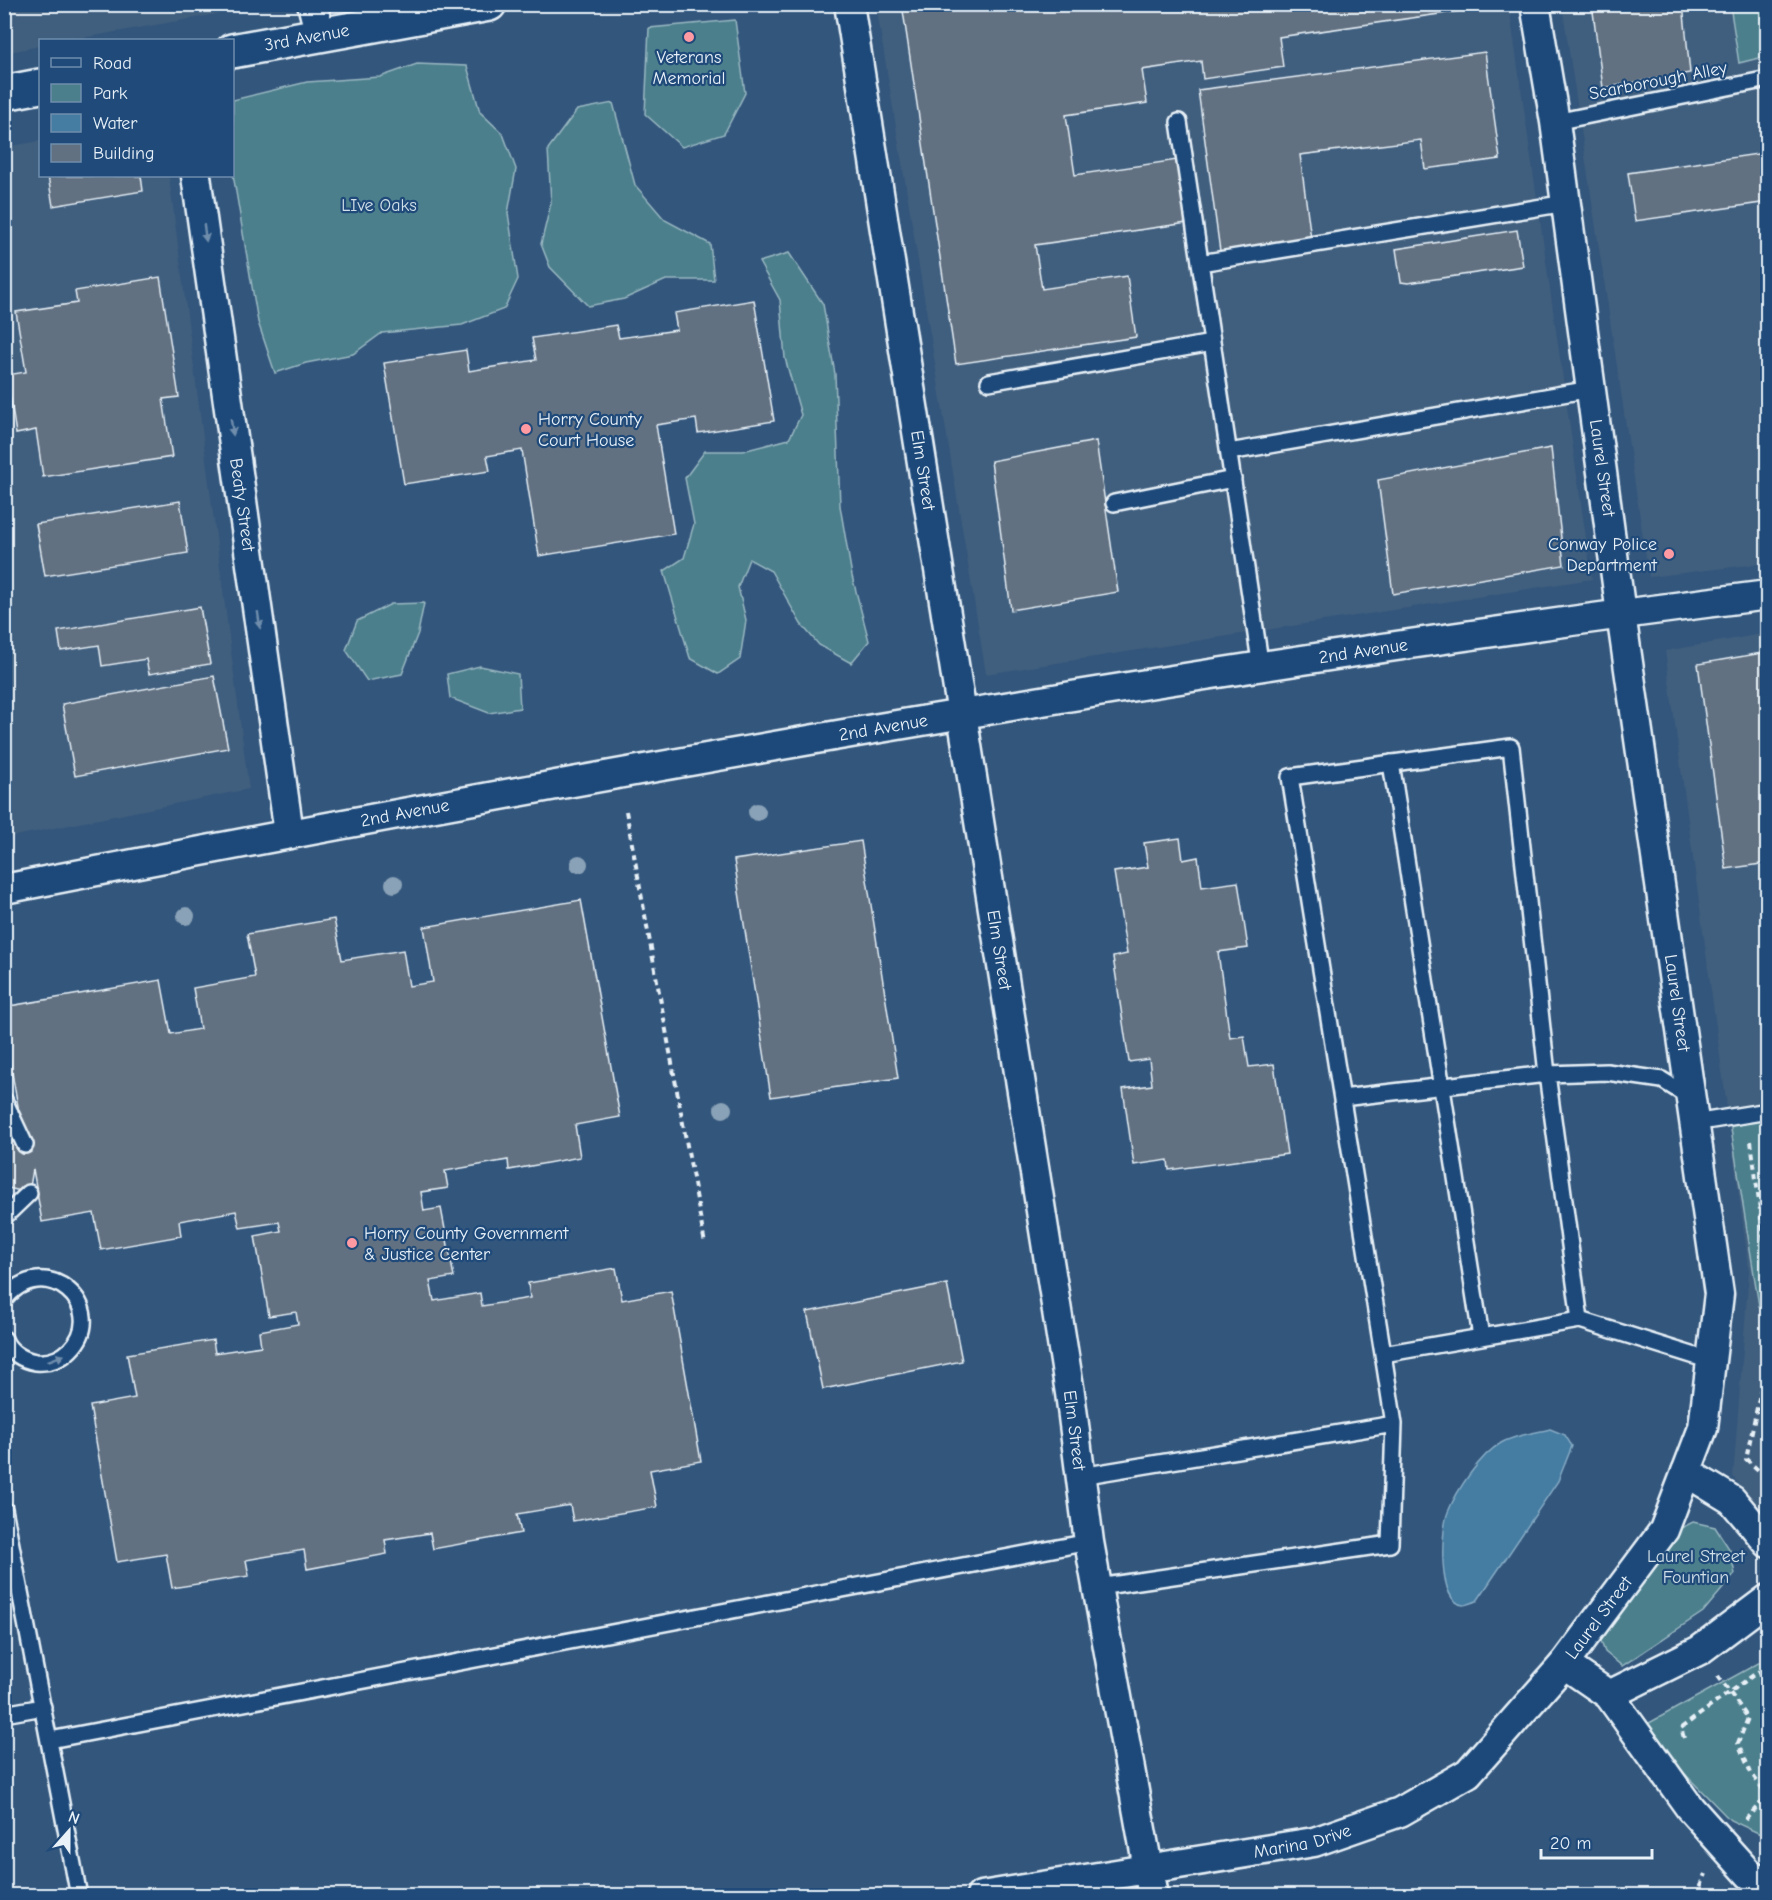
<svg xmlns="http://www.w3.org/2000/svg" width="1772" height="1900" viewBox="0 0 1772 1900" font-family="'Comic Neue',sans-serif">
<rect width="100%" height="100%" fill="#33567c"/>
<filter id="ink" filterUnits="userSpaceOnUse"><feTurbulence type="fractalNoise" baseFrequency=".0167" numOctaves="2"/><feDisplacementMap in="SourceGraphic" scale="12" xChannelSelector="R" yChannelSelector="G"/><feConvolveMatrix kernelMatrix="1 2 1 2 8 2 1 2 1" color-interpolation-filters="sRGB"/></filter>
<g filter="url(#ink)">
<path fill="#415e7e" d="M5,4H269V5L71,40H40V46L5,53Z
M876,5H1509L1592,579L986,674Z
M1562,5H1767V563L1649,577Z
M40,141V176H169L249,789L5,838V147Z
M1767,633V1517L1733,1477L1749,1270L1665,651Z"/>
<path fill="#4c7f8c" stroke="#9ab8c2" stroke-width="1.5" d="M1730,5H1765L1767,56L1739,63Z
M735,20L745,93L724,134L682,147L645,114L649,28Z
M417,64L467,66L480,112L503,134L516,169L508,213L518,279L504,309L462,325L382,333L353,354L306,363L275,373L258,322L233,174V100L307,82L380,77Z
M613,103L635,185L665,220L710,244L714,280H666L624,299L588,306L550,267L541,244L551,203L548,149L577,110Z
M789,253L823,304L835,374L840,506L852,576L869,641L851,663L819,645L801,624L771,571L749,559L738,587L746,620L740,659L718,674L690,658L664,571L684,558L694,524L685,478L705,451H743L789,439L801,415L785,358L780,300L759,262Z
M424,603L418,633L402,674L367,681L346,650L357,621L391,604Z
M480,666L518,674L520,708L489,713L450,698L447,674Z
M1728,1110H1767V1311L1759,1306Z
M1693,1522L1715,1527L1730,1550L1735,1574L1703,1612L1622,1666L1605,1652L1600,1639L1677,1530Z
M1764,1660L1768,1668L1767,1837L1730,1820L1640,1728Z"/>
<path fill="#457ca2" stroke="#86abc4" stroke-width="1.5" d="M1550,1429L1565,1435L1572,1446L1558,1481L1477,1601C1473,1602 1467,1605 1463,1605C1437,1602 1441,1529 1448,1512C1457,1490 1480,1455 1501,1443C1514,1435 1535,1433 1550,1429Z"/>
<path fill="#627181" stroke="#e8f1f8" stroke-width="1.5" d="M902,4H1311V7L1328,4H1473L1474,9L1279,37L1283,67L1203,79L1201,61L1142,70L1147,103L1066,115L1075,175L1177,160L1187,223L1035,245L1042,289L1127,276L1136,337L956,364Z
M1592,4H1683L1690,73L1603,88Z
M1485,52L1500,159L1425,169L1421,140L1300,155L1311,239L1220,251L1198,90Z
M1764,153L1768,202L1635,221L1628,173Z
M48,176H141L143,191L53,206Z
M1517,230L1523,266L1408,283L1401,282L1396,249Z
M160,277L179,397L163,399L172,457L43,477L36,430L16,434L7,375L26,372L16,312L77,303L75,291Z
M754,300L774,421L698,433L696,419L656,425L674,534L539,556L522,450L487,456L490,471L404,484L384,363L466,350L469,371L536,360L532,338L616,325L619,338L677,330L674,313Z
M1096,441L1118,592L1011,610L991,461Z
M1551,448L1564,565L1393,594L1378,480Z
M180,501L188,553L45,576L36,524Z
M200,607L210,664L149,674L146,659L102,666L99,645L61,651L58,631Z
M1768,652V863L1726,869L1698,664Z
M214,676L228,748L75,776L62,704Z
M1180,838L1183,860L1198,857L1202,887L1238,882L1248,948L1218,952L1230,1038L1244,1036L1249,1067L1274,1064L1287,1154L1169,1170L1168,1160L1134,1165L1123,1089L1152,1085L1149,1059L1129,1062L1113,957L1127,954L1114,872L1148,867L1144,843Z
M861,841L898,1078L771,1097L734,860Z
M581,900L620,1117L575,1125L580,1157L509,1170L508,1160L445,1171L448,1188L421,1192L424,1211L441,1208L454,1277L430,1281L434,1301L480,1293L482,1306L530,1298L528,1283L616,1268L622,1300L671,1291L701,1461L650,1470L657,1507L573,1521L570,1505L517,1514L521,1533L433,1549L430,1533L385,1540L387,1554L307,1569L304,1550L246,1560L249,1576L172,1588L166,1554L117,1562L90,1406L135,1398L127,1354L213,1340L215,1353L261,1346L259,1331L298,1324L296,1312L269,1316L255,1236L281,1231L279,1222L240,1228L236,1211L179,1221L181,1236L101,1250L94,1213L42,1222L33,1169L29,1193L4,1187V1140L25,1145L4,1029V1007L161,980L171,1034L200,1029L193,988L255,977L247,934L334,919L342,960L403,950L409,986L433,982L424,927Z
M947,1284L962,1361L823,1389L807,1312Z"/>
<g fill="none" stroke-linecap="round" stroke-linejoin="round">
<g stroke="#e8f1f8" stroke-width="20">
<path id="service" d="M1179,122L1261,668
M1555,122L1768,79
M1200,263L1566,203
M989,382L1212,343
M1229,452L1591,389
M1114,503L1233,479
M1391,763L1481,1337
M1342,1098L1547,1074L1607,1072L1662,1080L1691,1098
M4,1100L25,1145
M1694,1123L1768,1111
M4,1217L29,1193
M4,1300C44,1248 112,1308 70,1350C61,1359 49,1363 36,1362C23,1360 9,1352 4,1339
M1580,1320L1711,1361
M1383,1354L1580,1320L1547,1074L1511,747L1290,777L1383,1354L1394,1424
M1081,1476L1394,1424L1390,1544L1098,1587
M4,1509L79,1896
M4,1714L43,1707
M50,1740L1089,1542"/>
</g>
<g stroke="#e8f1f8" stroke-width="33">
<g id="minor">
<path d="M312,4L320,35"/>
<path id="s1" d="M849,4L1070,1393L1089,1542L1153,1896"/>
<path id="s2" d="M196,176L289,833"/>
<path id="s3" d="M4,889C589,775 1176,670 1768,595"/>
<path d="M1686,1472L1732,1500L1768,1543"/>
<path d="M1564,1664L1609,1695L1690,1808L1750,1875L1768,1881"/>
<path d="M1609,1695L1700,1650L1768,1599"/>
<path id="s4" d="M981,1896L1314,1842L1400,1812L1468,1773L1564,1664L1664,1530L1703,1428L1719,1294L1621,614L1555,122L1535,4"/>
</g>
</g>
<g stroke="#e8f1f8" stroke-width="38">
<g id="primary">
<path id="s5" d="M232,51L489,4"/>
<path d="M4,93L40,86"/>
</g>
</g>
<path stroke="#e8f1f8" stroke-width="4" stroke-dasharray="6 4.5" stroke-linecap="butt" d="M626,811L705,1244
M1751,1141L1768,1271
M1768,1356L1746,1459L1768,1479
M1768,1665L1759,1671L1768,1689
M1718,1676L1748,1718L1738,1743L1751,1773L1768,1796
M1684,1738L1681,1728L1759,1671
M1745,1820L1767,1796
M1696,1896L1706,1874"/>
<use href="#service" stroke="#1f4a7a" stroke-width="15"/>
<use href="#minor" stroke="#1f4a7a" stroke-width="28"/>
<use href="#primary" stroke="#1f4a7a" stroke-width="33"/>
</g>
<g fill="#8aa2b7">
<circle cx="757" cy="812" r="9"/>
<circle cx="579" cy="864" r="9"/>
<circle cx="394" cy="884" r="9"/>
<circle cx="186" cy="916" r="9"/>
<circle cx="723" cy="1109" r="9"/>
</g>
<defs><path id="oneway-solid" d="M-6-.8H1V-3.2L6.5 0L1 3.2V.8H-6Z" transform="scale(1.5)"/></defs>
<g fill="#6f8dac">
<use href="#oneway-solid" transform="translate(205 233) rotate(82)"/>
<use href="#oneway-solid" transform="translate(232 427) rotate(82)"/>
<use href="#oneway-solid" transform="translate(259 620) rotate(82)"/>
<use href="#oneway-solid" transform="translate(56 1358) rotate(-20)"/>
</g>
</g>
<g fill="#ff9aa2" stroke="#1f4a7a" stroke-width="2">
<circle cx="689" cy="37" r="6"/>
<circle cx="526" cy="429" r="6"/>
<circle cx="1669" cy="554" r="6"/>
<circle cx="352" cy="1243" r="6"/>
</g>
<g text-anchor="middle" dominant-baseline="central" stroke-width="4.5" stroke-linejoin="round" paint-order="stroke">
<g font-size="18" fill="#e8f1f8" stroke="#1f4a7a">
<text stroke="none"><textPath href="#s5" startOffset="76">3rd Avenue</textPath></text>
<text transform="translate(1658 81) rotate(-11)">Scarborough Alley</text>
<text transform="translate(1602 468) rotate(82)">Laurel Street</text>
<text stroke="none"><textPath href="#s1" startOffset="472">Elm Street</textPath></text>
<text stroke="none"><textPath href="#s2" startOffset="332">Beaty Street</textPath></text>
<text stroke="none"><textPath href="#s3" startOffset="1380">2nd Avenue</textPath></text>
<text stroke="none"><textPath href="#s3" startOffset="894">2nd Avenue</textPath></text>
<text stroke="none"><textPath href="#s3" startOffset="408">2nd Avenue</textPath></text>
<text stroke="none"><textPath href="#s1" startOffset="958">Elm Street</textPath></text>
<text transform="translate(1677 1003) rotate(82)">Laurel Street</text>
<text stroke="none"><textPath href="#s1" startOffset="1444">Elm Street</textPath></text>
<text stroke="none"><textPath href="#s4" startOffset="710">Laurel Street</textPath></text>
<text stroke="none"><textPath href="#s4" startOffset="326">Marina Drive</textPath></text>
</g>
<g font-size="18" fill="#e8f1f8" stroke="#1f4a7a" text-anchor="start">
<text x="689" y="57" text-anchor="middle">Veterans<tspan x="689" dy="21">Memorial</tspan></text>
<text x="538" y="419">Horry County<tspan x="538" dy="21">Court House</tspan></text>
<text x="1657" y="544" text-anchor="end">Conway Police<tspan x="1657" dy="21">Department</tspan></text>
<text x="364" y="1233">Horry County Government<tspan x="364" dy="21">&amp; Justice Center</tspan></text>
</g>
<g font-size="18" fill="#d1e0e8" stroke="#1f4a7a">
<text x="379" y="205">LIve Oaks</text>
<text x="1696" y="1556">Laurel Street<tspan x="1696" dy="21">Fountian</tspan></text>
</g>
</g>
<rect width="1772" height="1900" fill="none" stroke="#1f4a7a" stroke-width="24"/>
<rect x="12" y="12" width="1748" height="1876" fill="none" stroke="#e8f1f8" stroke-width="2" filter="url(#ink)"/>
<rect x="39" y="39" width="195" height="138" fill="#1f4a7a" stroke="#6f8dac" stroke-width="1.5"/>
<rect x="51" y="58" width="30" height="9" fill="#1f4a7a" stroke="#6f8dac" stroke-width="1.5"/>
<text x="93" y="69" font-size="18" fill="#e8f1f8">Road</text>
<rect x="51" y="84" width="30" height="18" fill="#4c7f8c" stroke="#6f8dac" stroke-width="1.5"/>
<text x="93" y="99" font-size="18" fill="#e8f1f8">Park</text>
<rect x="51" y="114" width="30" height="18" fill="#457ca2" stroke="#6f8dac" stroke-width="1.5"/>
<text x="93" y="129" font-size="18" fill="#e8f1f8">Water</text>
<rect x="51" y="144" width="30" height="18" fill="#627181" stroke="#6f8dac" stroke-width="1.5"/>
<text x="93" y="159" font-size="18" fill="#e8f1f8">Building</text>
<g transform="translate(69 1831) rotate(21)" stroke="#1f4a7a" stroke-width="4.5" paint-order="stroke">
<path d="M0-4.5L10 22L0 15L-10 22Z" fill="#e8f1f8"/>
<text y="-9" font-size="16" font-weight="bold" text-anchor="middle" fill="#e8f1f8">N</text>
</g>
<path d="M1541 1849v9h111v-9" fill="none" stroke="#e8f1f8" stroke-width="3"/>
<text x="1550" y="1849" font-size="18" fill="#e8f1f8" stroke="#1f4a7a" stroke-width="4.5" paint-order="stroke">20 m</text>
</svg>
